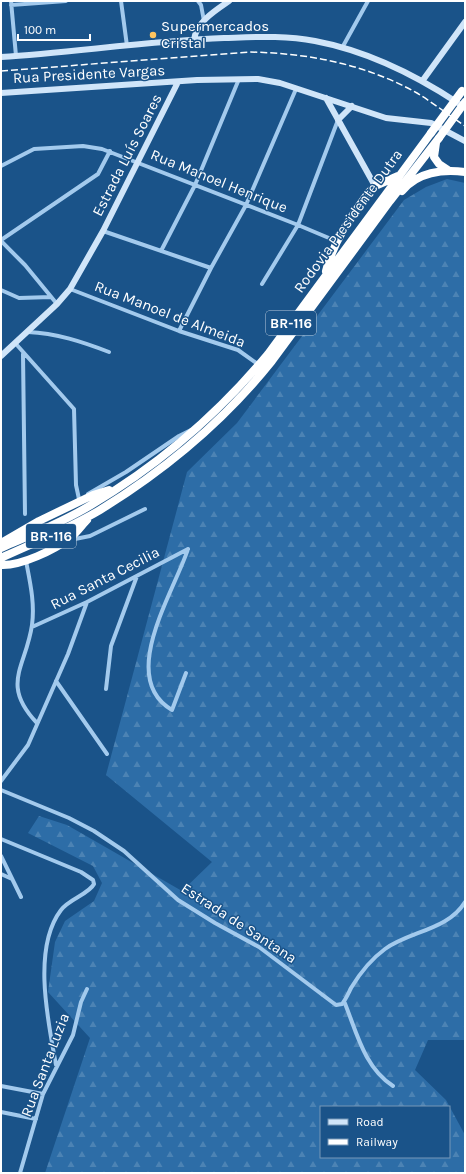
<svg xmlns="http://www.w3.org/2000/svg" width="466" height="1174" viewBox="0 0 466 1174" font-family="Karla,sans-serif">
<defs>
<pattern id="forest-firs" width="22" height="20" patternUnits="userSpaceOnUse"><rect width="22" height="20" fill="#2d6da7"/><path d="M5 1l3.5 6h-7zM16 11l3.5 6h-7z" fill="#4c83b4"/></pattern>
</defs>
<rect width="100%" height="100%" fill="#1a5389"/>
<path fill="url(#forest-firs)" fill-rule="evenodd" d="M447,179L465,183V1040H428L415,1070L446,1100L465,1135V1173H45L90,1038L48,992L55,942L65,921L94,901L102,883L93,866L28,833L39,816L67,825L182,891L212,862L106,775L187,472L237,423L404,200L426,187ZM321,1107H449V1157H321Z"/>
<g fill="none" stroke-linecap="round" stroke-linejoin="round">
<path stroke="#a3caed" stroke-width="4" d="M11,1L16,56
M121,1L127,46
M198,1L201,5L204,21
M11,5L66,1
M342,48L368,1
M1,166L34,149L83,146L102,149L298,225L336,241
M103,231L211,268
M1,240L98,174L110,151
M1,241L25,265L57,304
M161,251L195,185L239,79
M262,284L298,225L338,120
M70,289L179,331L238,350L259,365
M1,290L19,298L51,297
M179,331L211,268L246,205L296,89
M28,332C56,333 83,342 109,352
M16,344L74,409L76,485L79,499
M23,354L25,514
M88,494L126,472L179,436L191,430
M70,540L90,536L145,509
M26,561C30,582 35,603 32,625C26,667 0,684 37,723
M32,627L87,602L188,549
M186,673L172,710C117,678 174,592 188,549
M56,681L107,754
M106,689L111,646L137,576
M1,781L28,745L68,654L87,602
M1,790L69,818L94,831L124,851L178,900L215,923L259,947L336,1005L342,1004C346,999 348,994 351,988C360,973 370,960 385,949C410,931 448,930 465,902
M1,839L81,872L93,880L94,884C89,894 69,899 61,910C32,948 48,1021 56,1065
M1,856L21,897
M1,874L12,879
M344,1001C357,1033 364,1067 393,1086
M1,1086L43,1094
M1,1112L36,1119
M20,1173L43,1094L73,1035L81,1002L87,989"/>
<path stroke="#d0e5f9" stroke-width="6" d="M194,40C196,22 216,10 229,1
M1,57C75,52 150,41 224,38C255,37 285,35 315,41C368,51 414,74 458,103
M423,80L465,22
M1,93L197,80L258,79L280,83L386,118L431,123L465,141
M326,98L375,186
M338,120L352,106
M1,356L57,304L70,289L103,231L178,82"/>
<path stroke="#fff" stroke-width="8" d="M436,143L434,157L439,164L448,170
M402,191C417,172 443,169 465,172
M326,271C334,240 351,217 369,192L375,186L398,176
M1,543L39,521L93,495L109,490
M1,548C31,535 63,522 91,505C159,465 218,414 268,354L431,133
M1,558C34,543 68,529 100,510C165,470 224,421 272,361L390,201L439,138
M1,565C21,566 54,550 70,538C77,533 81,526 87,520"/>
<path stroke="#fff" stroke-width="1.5" stroke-dasharray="7 3" stroke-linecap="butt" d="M1,71L249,52C308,53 365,64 417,93C433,103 449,115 465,126"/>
<path stroke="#fff" stroke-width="8" d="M431,133L462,91
M439,138L465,102"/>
</g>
<circle fill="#ffc55f" stroke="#1a5389" stroke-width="1.5" cx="153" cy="35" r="4"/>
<g text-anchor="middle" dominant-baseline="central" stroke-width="3" stroke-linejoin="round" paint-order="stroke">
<g fill="#1a5389" stroke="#bacbdc" stroke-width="1">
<rect x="266" y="311" width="50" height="24" rx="3"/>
<rect x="26" y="524" width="50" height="24" rx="3"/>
</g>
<g font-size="14" font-weight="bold" fill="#fff">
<text x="291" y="323">BR-116</text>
<text x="51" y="536">BR-116</text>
</g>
<g font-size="15" fill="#fff" stroke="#1a5389" text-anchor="start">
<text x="161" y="26">Supermercados<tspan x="161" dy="17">Cristal</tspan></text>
</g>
<g font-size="15" fill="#fff" stroke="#1a5389">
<text transform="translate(89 74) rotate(-3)">Rua Presidente Vargas</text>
<text transform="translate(127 155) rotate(-63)">Estrada Luís Soares</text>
<text transform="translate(219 181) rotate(22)">Rua Manoel Henrique</text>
<text transform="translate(348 221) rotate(-54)">Rodovia Presidente Dutra</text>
<text transform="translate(170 314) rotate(21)">Rua Manoel de Almeida</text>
<text transform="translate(105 578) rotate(-27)">Rua Santa Cecilia</text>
<text transform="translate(239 923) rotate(33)">Estrada de Santana</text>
<text transform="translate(45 1065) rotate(-69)">Rua Santa Luzia</text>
</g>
</g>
<rect width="466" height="1174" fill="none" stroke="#ffffff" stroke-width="4"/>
<rect x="320" y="1106" width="130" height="52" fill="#1a5389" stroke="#7698b8"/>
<rect x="328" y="1119" width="20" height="6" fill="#d0e5f9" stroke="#7698b8"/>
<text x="356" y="1126" font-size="12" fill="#ffffff">Road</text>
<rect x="328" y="1139" width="20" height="6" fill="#ffffff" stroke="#7698b8"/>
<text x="356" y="1146" font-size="12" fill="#ffffff">Railway</text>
<path d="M18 34v6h72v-6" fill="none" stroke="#ffffff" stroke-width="2"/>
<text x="24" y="34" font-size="12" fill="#ffffff" stroke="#1a5389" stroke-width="3" paint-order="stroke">100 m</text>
</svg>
